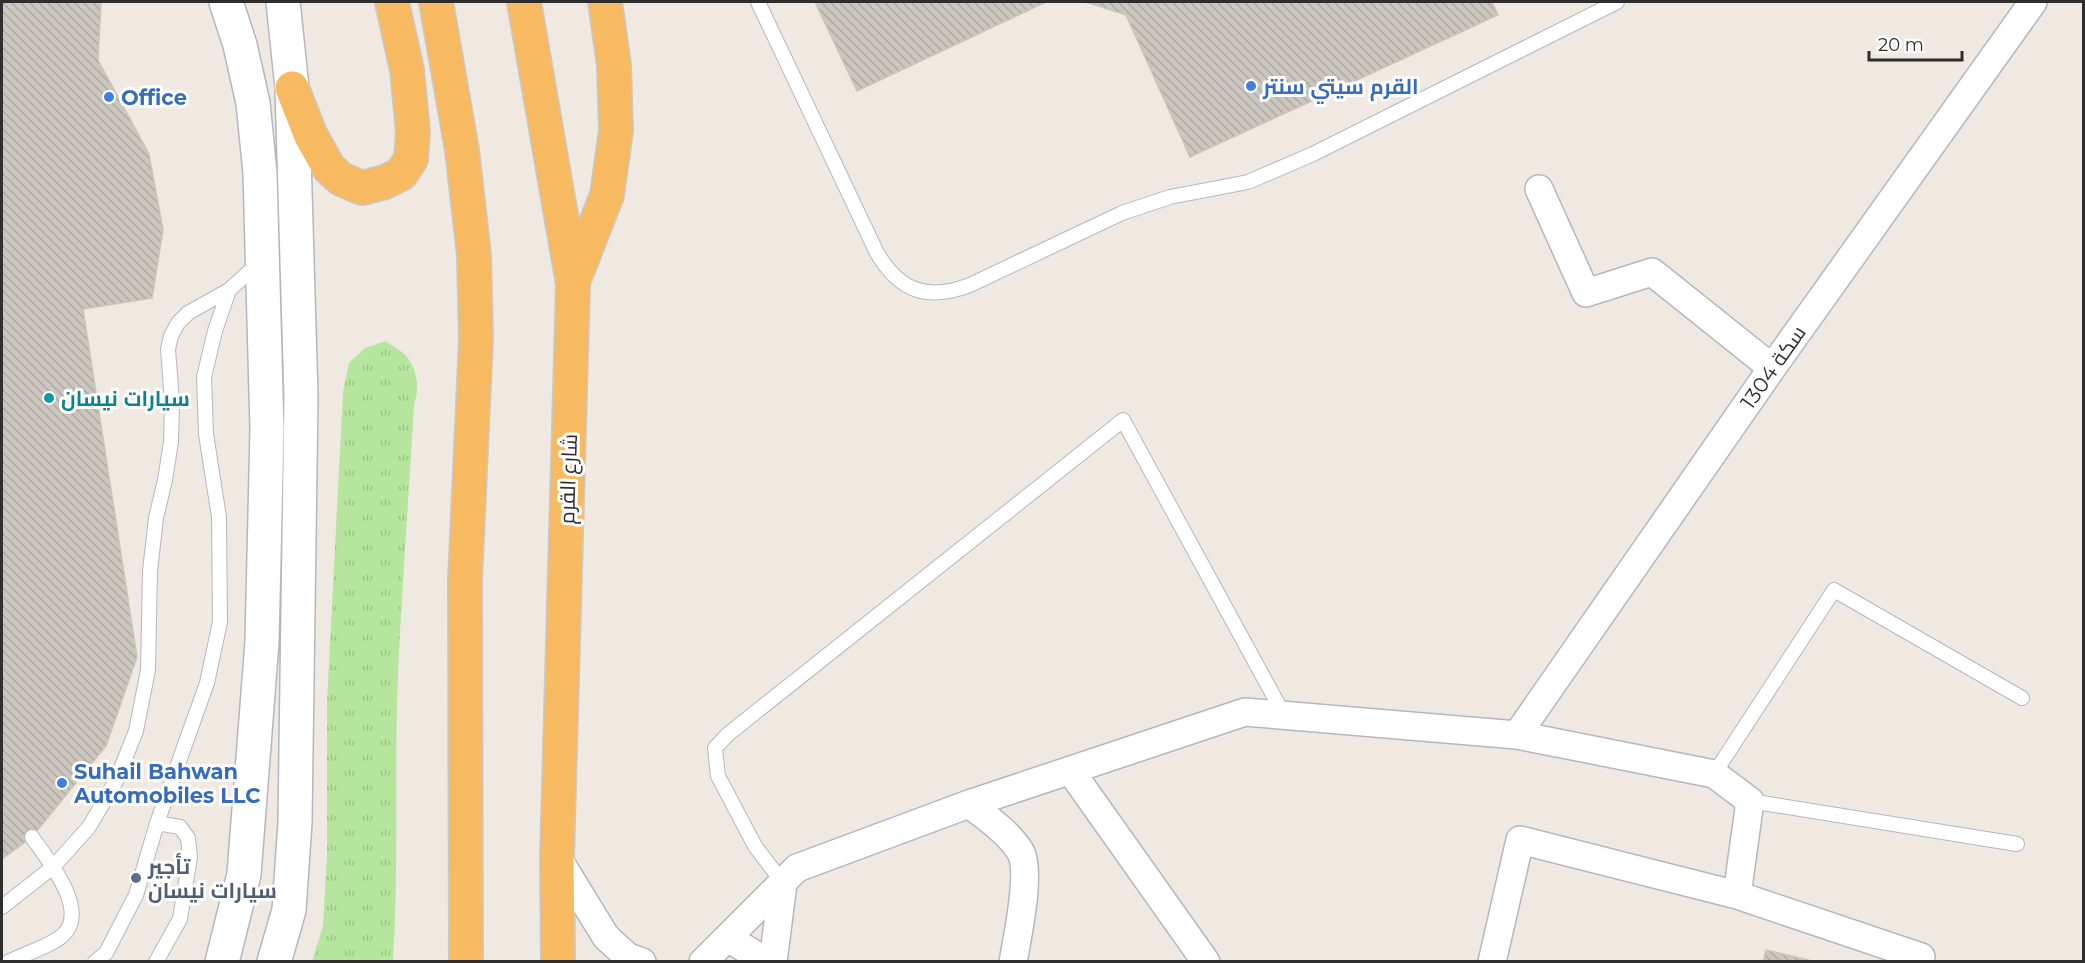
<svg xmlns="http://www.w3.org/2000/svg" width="2085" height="963" viewBox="0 0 2085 963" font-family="Montserrat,Cairo,sans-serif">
<defs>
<pattern id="park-tufts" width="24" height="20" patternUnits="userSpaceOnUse" patternTransform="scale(1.5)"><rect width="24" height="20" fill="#b6e59e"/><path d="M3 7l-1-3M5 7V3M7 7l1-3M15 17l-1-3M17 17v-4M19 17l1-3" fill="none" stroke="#9dc588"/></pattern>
<pattern id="building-back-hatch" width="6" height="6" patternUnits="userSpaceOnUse" patternTransform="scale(1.5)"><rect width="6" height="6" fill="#cbc7bf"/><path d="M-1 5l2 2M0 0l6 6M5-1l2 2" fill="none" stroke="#afaba4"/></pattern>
</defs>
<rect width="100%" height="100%" fill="#efe9e1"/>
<path fill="url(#park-tufts)" d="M386,341C391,345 397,348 402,352C416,363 421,388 414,404C409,494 402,584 398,674C394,770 399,866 393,961H312L323,926L327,854V702L343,392L349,363L365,348Z"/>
<path fill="url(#building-back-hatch)" stroke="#cbc5ba" stroke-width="1.5" d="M2,2H101L98,60L149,154L163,230L152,298L83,309L137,657L106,746L32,837L2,859Z
M815,2H1046L857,91Z
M1086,2H1492L1498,15L1190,157L1126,15Z
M1766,950L1816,962H1763Z"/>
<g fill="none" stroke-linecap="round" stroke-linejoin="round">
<g stroke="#b4b7c1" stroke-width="16">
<path id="service" d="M758,2L877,253C900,292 928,301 970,285L1122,213L1170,197L1248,182L1313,154L1617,2
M1714,774L1834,590L2022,698
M1750,801L2017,844
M783,883L755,846L718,776L715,748L727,735L1123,420L1284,715
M2,907L53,867L89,827L116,781L136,731L148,670L150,571L156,518L165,480L171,442L172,402L168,349L171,336L178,323L188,313L229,290
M8,962C24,954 51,946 63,935C90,910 47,859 32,837
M95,962L106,953L136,895L157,823L207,683L220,622L219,517L206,434L204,377L215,331L229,290L259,263
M156,962L180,919L190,857L188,838L180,827L157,823"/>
</g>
<g stroke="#b4b7c1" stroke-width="30">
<path id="minor" d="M1539,189L1586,293L1652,272L1772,368
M1517,735L1772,368L2033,2
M1070,770L1206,962
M969,804C986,817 1008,832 1020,851C1032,870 1017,939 1013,962
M557,857L606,937L628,957L642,962
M728,938L767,962
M703,962L797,868L969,804L1245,712L1517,735L1714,774L1750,801L1737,895
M773,962L783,883
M1492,962L1520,840L1737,895L1921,957"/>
</g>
<g stroke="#b4b7c1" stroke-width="36">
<path id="tertiary" d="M222,962L244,874L262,642L267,430L260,173L253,103L240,45L226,2
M274,962L289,910L295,822L301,397L292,88L283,2"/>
</g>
<g stroke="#c9c9c9" stroke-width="36">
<path id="trunk" d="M436,2L462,150L474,255L476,339L465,580L466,962
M524,2L573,284L557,857L558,962
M292,88L311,136L329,168L341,179L362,188L385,182L401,174L411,159L413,132L407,70L392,2
M573,282L607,195L616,130L614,65L605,2"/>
</g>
<use href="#service" stroke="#fff" stroke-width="14"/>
<use href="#minor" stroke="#fff" stroke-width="27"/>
<use href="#tertiary" stroke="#fff" stroke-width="33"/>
<use href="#trunk" stroke="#f8ba60" stroke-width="33"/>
</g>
<g fill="#3f7fe0" stroke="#fff" stroke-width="2">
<circle cx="1251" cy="86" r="6"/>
<circle cx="109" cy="97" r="6"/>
<circle cx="62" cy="783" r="6"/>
</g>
<circle fill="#0f9aa8" stroke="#fff" stroke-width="2" cx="49" cy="398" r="6"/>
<circle fill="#5c6f8a" stroke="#fff" stroke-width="2" cx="136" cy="878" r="6"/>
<g text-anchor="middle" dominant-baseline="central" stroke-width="6" stroke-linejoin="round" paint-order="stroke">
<g font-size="21" font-weight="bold" fill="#366cbe" stroke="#fff" text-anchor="start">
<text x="1263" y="86">القرم سيتي سنتر</text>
<text x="121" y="97">Office</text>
<text x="74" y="771">Suhail Bahwan<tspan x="74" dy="24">Automobiles LLC</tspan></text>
</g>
<g font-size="21" fill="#2e2e2e" stroke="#fff">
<text transform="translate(1773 367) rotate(-55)">سكة 1304</text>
<text transform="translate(568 479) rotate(-88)">شارع القرم</text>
</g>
<g font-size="21" font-weight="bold" fill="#0d838f" stroke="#fff" text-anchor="start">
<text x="61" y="398">سيارات نيسان</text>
</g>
<g font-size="21" font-weight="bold" fill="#4e5e75" stroke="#fff" text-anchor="start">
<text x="148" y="866">تأجير<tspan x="148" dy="24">سيارات نيسان</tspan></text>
</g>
</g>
<rect width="2085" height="963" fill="none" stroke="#2e2e2e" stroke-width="6"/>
<path d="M1869 51v9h93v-9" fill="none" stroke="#2e2e2e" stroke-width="3"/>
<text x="1878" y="51" font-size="18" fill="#2e2e2e" stroke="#ffffff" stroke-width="4.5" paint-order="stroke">20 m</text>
</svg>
